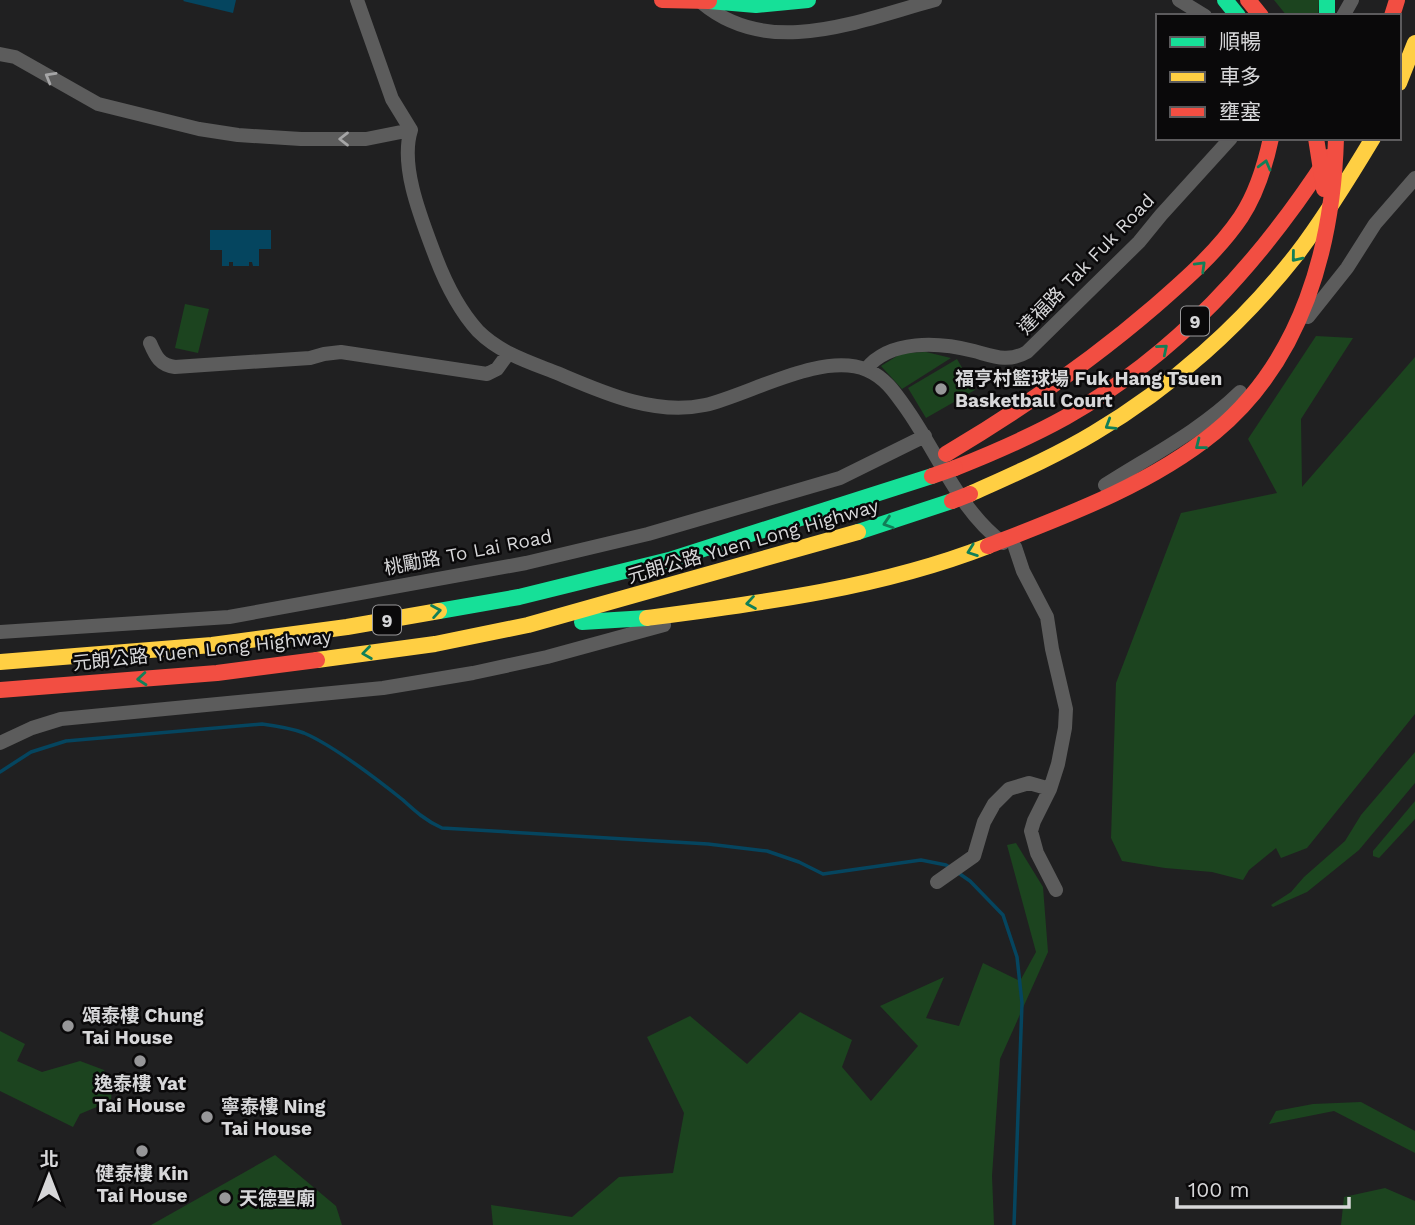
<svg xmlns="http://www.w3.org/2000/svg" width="1415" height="1225" viewBox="0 0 1415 1225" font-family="'Work Sans','Noto Sans TC',sans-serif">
<rect width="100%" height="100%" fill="#202021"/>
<path fill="#1c441f" d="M1274,0H1319L1318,16H1287Z
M185,304L209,309L198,353L175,348Z
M1316,336L1353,338L1301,419L1302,487L1415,357V714L1307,848L1281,858L1276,848L1249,870L1243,880L1212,872L1165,868L1122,861L1111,838L1116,683L1181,513L1277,493L1248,439Z
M926,352L951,358L902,389L881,366L902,353Z
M957,359L975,390L926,418L908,388Z
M1415,752V783L1359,850L1307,892L1273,907L1271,905L1291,892L1304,877L1345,841L1361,815Z
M1415,801V819L1379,858L1373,856V851Z
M1016,843L1043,887L1048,952L1000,1059L992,1176L994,1225H493L491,1205L572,1217L619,1177L673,1173L684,1113L647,1037L690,1016L747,1064L800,1012L852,1040L842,1067L871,1101L918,1046L880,1006L944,977L926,1018L959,1026L983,963L1020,981L1036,952L1007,845Z
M0,1031L25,1044L17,1061L42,1072L80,1061L104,1070L112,1084L111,1101L80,1114L73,1127L0,1091Z
M1361,1102L1415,1131V1153L1334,1111L1269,1124L1276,1111L1313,1104Z
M275,1155L336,1206L342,1225H151Z
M1385,1188L1415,1201V1225H1341L1344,1197Z"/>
<path fill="#05455f" d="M236,0L233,13L183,1L184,0Z
M210,230H271V249H259V266H253L252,262H249V266H233V262H229V266H222V250H210Z"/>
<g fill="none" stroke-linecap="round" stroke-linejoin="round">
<path stroke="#05455f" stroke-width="3.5" d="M0,772L31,752L66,741L262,724C277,726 291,728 304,733C332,745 378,780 403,800C415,811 426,821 442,828L708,844L767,851L799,862L823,874L921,860L946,865L951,868
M957,872L970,881L1003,915L1017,957L1022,1003L1014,1225"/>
<path stroke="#5c5c5c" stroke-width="14" d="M357,0L392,99L411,130
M1179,0L1205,16
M702,3C770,60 860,20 935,0
M1343,16L1352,0
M0,54L15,57L98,104L199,129L238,135L301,139H366L411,130
M411,130C399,167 423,223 436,258C446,284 459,310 478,331C500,353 529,362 557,373C602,392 654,416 705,405C749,395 822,351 867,370C886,378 896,394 908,411C938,454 959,510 1003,543
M1308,317L1347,268L1375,224L1415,178
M150,343C156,357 160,365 175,367L310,358L324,354L341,352L487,374L497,369L508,354
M866,369C890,339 939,342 974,351C993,356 1008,363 1027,352L1139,242L1161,215L1231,138
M1105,485C1152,455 1200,431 1240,392
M1015,547L1023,571L1047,617L1052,649L1066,709L1065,728L1058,764L1050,789L1034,821L1031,831L1037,853L1056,890
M0,632L229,617L526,563L648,534L840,478L925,436
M0,743L32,728L61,719L383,688L473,673L547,657L664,625
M937,882L974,856L984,822L994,804L1009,789L1029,783L1050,789"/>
<path stroke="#16e098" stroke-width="16" d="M1225,0L1238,16
M1327,0V16
M709,1L756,5L808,0
M858,532L952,501
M439,611L519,597L669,560L932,476
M582,622L647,618"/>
<path stroke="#ffcf43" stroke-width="16" d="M1399,83L1415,43
M970,494C1012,475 1054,457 1094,433C1172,387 1242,324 1297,254C1325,217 1349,178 1373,138
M317,660L435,644L528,625L858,532
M0,662L212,645L347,627L439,611"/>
<path stroke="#f24e42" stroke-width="16" d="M1248,0L1261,16
M1392,16L1397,0
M946,454C1020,410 1090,362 1155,306C1186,279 1218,251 1241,217C1257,193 1265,166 1271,138
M955,468C993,453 1030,437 1066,417C1177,354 1259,263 1328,157
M0,690L217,673L317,660"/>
<path stroke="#ffcf43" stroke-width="16" d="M647,618C762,603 880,588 988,546"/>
<path stroke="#f24e42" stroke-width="16" d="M662,0L709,1
M1316,138L1324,189
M932,476L955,468
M952,501L970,494
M988,546C1065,516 1150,485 1215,432C1302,360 1333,247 1336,138"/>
</g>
<defs><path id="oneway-chevron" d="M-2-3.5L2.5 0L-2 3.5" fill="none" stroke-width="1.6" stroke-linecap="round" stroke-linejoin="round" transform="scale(1.75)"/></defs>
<g stroke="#a6a6a7">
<use href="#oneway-chevron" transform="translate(50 77) rotate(-150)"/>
<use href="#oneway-chevron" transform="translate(344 139) rotate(180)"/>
</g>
<g stroke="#117f58">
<use href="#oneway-chevron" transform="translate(1265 165) rotate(-75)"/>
<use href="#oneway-chevron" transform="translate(1296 257) rotate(129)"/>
<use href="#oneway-chevron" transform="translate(1201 266) rotate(-44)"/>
<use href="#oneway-chevron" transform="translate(1163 349) rotate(-40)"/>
<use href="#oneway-chevron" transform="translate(1110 425) rotate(148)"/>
<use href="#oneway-chevron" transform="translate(1200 445) rotate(142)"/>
<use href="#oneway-chevron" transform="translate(888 523) rotate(162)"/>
<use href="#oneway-chevron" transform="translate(972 551) rotate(160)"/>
<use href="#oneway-chevron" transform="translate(751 603) rotate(171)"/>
<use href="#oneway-chevron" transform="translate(436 611) rotate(-10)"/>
<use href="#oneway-chevron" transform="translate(367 653) rotate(172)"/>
<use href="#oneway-chevron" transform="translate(142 679) rotate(175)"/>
</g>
<g fill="#979799" stroke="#0a090a" stroke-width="2.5">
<circle cx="941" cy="389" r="7"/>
<circle cx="68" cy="1026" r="7"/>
<circle cx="140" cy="1061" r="7"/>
<circle cx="207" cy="1117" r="7"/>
<circle cx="142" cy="1151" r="7"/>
<circle cx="225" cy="1198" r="7"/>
</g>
<g text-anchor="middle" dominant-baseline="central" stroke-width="5" stroke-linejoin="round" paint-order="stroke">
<g fill="#0a090a" stroke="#9a999b" stroke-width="2">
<rect x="1181" y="306.5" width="28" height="29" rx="5"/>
<rect x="373" y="605.5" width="28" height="29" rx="5"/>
</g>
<g font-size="18" font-weight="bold" fill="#d7d7d9">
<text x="1195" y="321">9</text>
<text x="387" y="620">9</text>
</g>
<g font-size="19" fill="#d7d7d9" stroke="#0a090a">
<text transform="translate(1086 264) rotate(-46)">達福路 Tak Fuk Road</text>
<text transform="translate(753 541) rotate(-16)">元朗公路 Yuen Long Highway</text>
<text transform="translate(468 552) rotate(-11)">桃勵路 To Lai Road</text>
<text transform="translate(202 650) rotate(-6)">元朗公路 Yuen Long Highway</text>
</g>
<g font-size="19" font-weight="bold" fill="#d7d7d9" stroke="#0a090a" text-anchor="start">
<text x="955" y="378">福亨村籃球場 Fuk Hang Tsuen<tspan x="955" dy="22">Basketball Court</tspan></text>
<text x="82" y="1015">頌泰樓 Chung<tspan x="82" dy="22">Tai House</tspan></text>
<text x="140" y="1083" text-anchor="middle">逸泰樓 Yat<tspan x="140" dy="22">Tai House</tspan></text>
<text x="221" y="1106">寧泰樓 Ning<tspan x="221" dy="22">Tai House</tspan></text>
<text x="142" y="1173" text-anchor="middle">健泰樓 Kin<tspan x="142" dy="22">Tai House</tspan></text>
<text x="239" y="1198">天德聖廟</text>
</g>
</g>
<rect x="1156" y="14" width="245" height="126" fill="#0a090a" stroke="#5c5b5d" stroke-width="2"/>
<rect x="1170" y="37" width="35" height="10" fill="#16e098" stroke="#5c5b5d" stroke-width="2"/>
<text x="1219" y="49" font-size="21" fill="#d7d7d9">順暢</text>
<rect x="1170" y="72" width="35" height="10" fill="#ffcf43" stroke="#5c5b5d" stroke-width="2"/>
<text x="1219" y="84" font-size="21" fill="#d7d7d9">車多</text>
<rect x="1170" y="107" width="35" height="10" fill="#f24e42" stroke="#5c5b5d" stroke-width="2"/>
<text x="1219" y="119" font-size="21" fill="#d7d7d9">壅塞</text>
<g transform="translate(49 1176)" stroke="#0a090a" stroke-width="5" paint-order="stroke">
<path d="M0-5L12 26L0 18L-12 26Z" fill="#d7d7d9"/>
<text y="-10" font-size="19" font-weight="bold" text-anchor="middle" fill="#d7d7d9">北</text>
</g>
<path d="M1177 1197v10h172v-10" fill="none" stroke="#d7d7d9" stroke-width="3.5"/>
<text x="1188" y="1197" font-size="21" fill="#d7d7d9" stroke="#0a090a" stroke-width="5" paint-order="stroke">100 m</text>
</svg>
